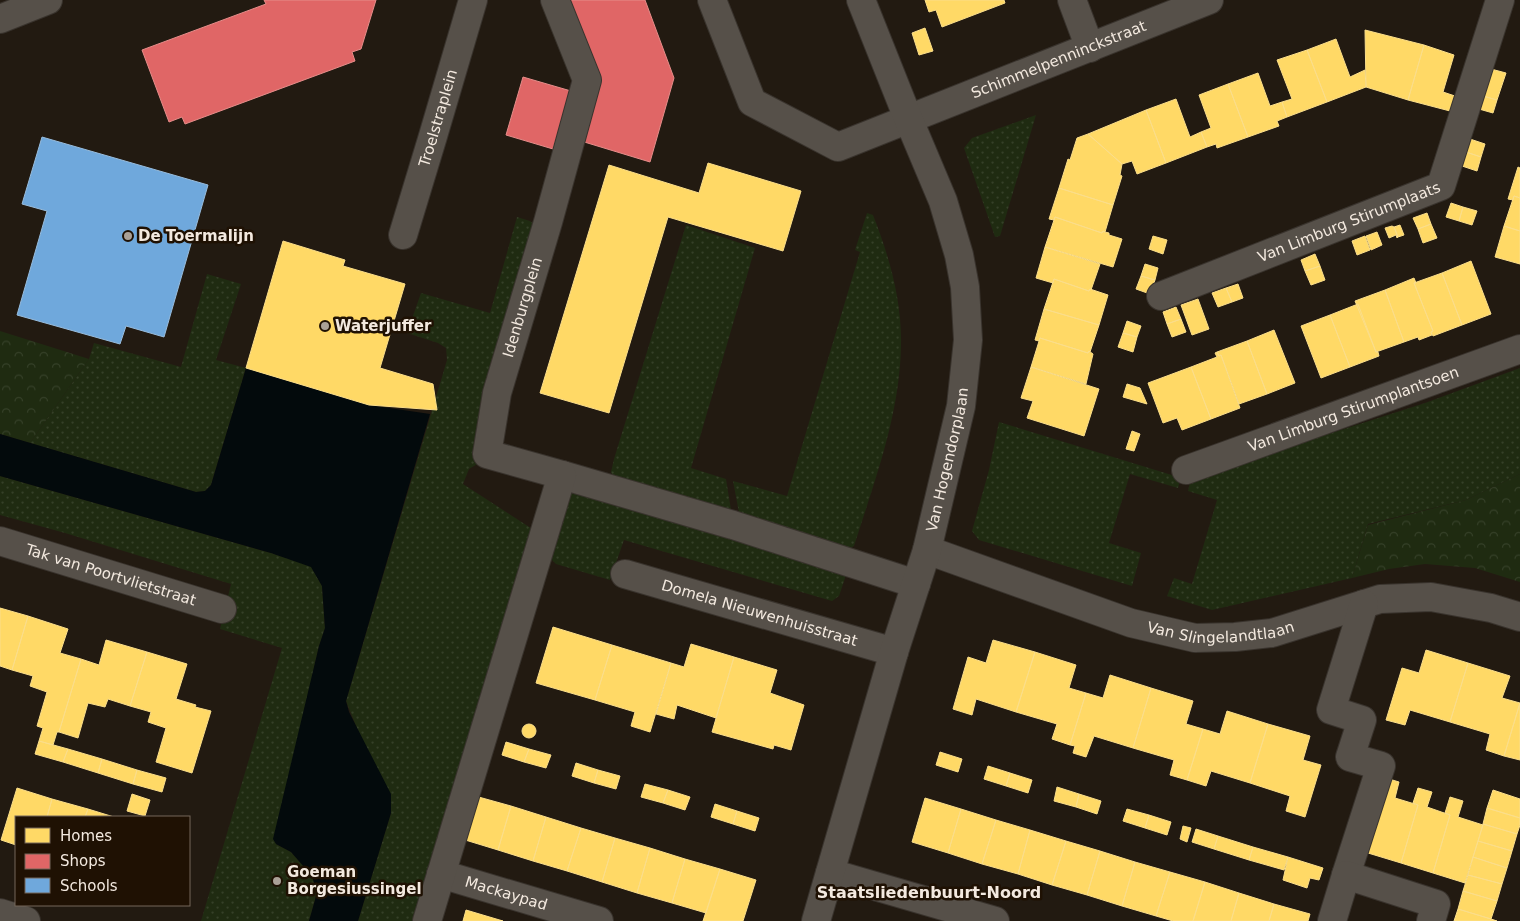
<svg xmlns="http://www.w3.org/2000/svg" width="1520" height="921" viewBox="0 0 1520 921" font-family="'DejaVu Sans',sans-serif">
<defs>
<pattern id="grass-dots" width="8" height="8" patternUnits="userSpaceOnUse" patternTransform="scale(1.25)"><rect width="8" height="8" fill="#1f2b11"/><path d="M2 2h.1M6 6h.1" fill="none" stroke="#354028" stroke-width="1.8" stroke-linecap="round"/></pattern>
<pattern id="forest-crowns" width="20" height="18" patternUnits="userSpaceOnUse" patternTransform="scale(1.25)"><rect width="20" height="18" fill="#1f2b11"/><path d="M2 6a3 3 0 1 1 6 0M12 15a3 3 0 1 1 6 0" fill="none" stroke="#354028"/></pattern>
</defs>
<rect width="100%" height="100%" fill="#221a11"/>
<path fill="url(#grass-dots)" d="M1036,115L1000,236L995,237L964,148L972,138Z
M867,213L873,215C889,256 902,300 901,345C900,414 875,480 854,546L846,551L740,518L733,481L787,496L860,252L855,250Z
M517,217L530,221L536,226L479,463L469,469L463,484L537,532L422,921H358L391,813L346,701L447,360L446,348L438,343L407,333L421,293L490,313Z
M686,225L755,248L691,468L726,479L732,516L615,480L611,472L614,459Z
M207,274L241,284L216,360L246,368L211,485L205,491L196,492L30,443L89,359L94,343L181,367Z
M1520,368V474L1466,500L1368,524L1352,578L1212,610L1167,596L1174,578L1192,584L1217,500L1188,491L1191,478L1425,403Z
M999,422L1175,476L1180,480L1178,488L1130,474L1109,543L1141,553L1132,586L979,540L972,531L989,470Z
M0,476L271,553L311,566L322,586L325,628L319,646L303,716L276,844L291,852L312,876L317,893L309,921H201L282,648L220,629L231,584L65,533L0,515Z
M576,489L846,575L839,596L832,601L624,540L610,580L556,564L548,556L566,495Z"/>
<path fill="url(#forest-crowns)" d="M0,331L89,359L30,443L0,434Z
M1520,474V582L1475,568L1425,564L1389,569L1352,578L1368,525L1466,500Z"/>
<path fill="#030a0c" d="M246,368L369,405L430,414L346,701L349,712L391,794V813L358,921H309L317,893L312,876L291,852L276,844L273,839L319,646L325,628L322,586L311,567L271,553L0,476V434L196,492L205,491L211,485Z"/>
<path fill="#ffd966" stroke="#fbde8a" d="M925,0H1004L1005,3L942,27L936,10L929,12Z
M925,28L933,51L919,55L912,33Z
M1365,30L1424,45L1408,100L1366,87Z
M1336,39L1350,77L1365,70L1366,87L1327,102L1307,50Z
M1424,45L1454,55L1443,92L1455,96L1450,111L1408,100Z
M1307,50L1327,102L1287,117L1282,102L1292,99L1277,60Z
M1491,69L1506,73L1497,100L1483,96Z
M1258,73L1270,106L1282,102L1287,117L1277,121L1279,126L1248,137L1228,84Z
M1228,84L1248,137L1217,148L1216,144L1207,147L1201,132L1211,128L1199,95Z
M1483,96L1497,100L1493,113L1479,109Z
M1176,99L1190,137L1201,132L1207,147L1166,163L1146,110Z
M1146,110L1166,163L1137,174L1132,161L1122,164L1088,134Z
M1088,134L1122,164L1120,175L1122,176L1113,205L1059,188L1068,159L1070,160L1077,138Z
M1470,139L1485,144L1481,157L1466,152Z
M1466,152L1481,157L1477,171L1462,166Z
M708,163L801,191L783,251L668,217L609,413L540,393L609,165L699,193Z
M1518,167L1520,168V198L1514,196L1513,200L1508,199Z
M1059,188L1113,205L1105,232L1103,231L1102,233L1055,217L1054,220L1049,219Z
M1514,196L1520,198V231L1504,226Z
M1451,203L1463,207L1459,221L1446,217Z
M1463,207L1477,211L1472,225L1459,221Z
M1427,213L1431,224L1418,229L1413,218Z
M1055,217L1102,233L1103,231L1105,232L1109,233V235L1122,239L1113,267L1045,247Z
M1431,224L1437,238L1423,243L1418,229Z
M1400,225L1404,235L1398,237L1394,227Z
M1392,226L1394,227L1398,237L1397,238L1396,235L1389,238L1385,228Z
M1504,226L1520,231V264L1495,257Z
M1377,232L1382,245L1371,250L1366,236Z
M1153,236L1167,240L1163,254L1149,249Z
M1365,236L1370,250L1357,255L1352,241Z
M283,241L345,260L343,266L405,284L380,368L433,384L437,410L369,405L246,368Z
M1045,247L1100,264L1091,290L1090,289L1089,291L1054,279L1053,283L1036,278Z
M1315,254L1320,266L1305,271L1301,260Z
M1471,261L1491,314L1462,325L1442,273Z
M1145,264L1158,268L1155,280L1141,276Z
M1320,266L1325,280L1311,285L1305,271Z
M1442,273L1462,325L1433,336L1431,332L1433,331L1414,283Z
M1141,276L1155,280L1150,294L1136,289Z
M1414,278L1416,283H1414L1433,331L1431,332L1432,335L1419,340L1418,337L1404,342L1385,290Z
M1054,279L1089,291L1090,289L1108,295L1099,325L1044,309Z
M1238,284L1243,298L1232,302L1226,288Z
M1226,288L1232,302L1218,307L1212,293Z
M1385,290L1404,342L1376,352L1355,301Z
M1198,299L1209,329L1192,335L1181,305Z
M1358,304L1376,352H1378L1379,356L1350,367L1330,315Z
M1176,307L1181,319L1167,324L1163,312Z
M1044,309L1099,325L1090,352L1089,351L1088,353L1040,338L1039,341L1035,340Z
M1330,315L1350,367L1321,378L1301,326Z
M1181,319L1186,332L1172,337L1167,324Z
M1127,321L1141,326L1137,337L1123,333Z
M1274,330L1295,383L1267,394L1247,341Z
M1123,333L1137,337L1133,352L1118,347Z
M1040,338L1088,353L1089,351L1093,354L1086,384L1031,367Z
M1247,341L1267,394L1239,404L1221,355L1219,356L1217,352Z
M1217,352L1219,356L1221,355L1240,408L1211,419L1191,367L1217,357L1215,353Z
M1031,367L1099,389L1084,436L1027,418L1033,401L1021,398Z
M1191,367L1211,419L1182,430L1177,418L1163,423L1148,383Z
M1127,384L1140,388L1147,404L1123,397Z
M1132,431L1140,434L1134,451L1126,449Z
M0,608L28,616L12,670L0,666Z
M28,616L68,629L60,653L81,659L59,732H57L53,745L39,741L43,728L37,726L47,692L30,686L33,676L12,670Z
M553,627L612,645L595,700L536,683Z
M106,640L147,652L130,706L108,699L105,707L88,703L78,738L59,732L81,659L99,665Z
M993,640L1035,652L1016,712L976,699L972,715L953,709L968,657L986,663Z
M691,644L734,657L716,718L677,705L674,719L656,714L671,663L684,667Z
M612,645L671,663L650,732L631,726L635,712L595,700Z
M1426,650L1468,663L1450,722L1410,710L1405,725L1386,720L1402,668L1419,673Z
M147,652L187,664L176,699L196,705L195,707L211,711L192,773L156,762L166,728L148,722L151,712L130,706Z
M1035,652L1076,665L1069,688L1086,693L1070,745L1052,739L1057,724L1016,712Z
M734,657L777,670L770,693L804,705L791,750L774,745L773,749L712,732Z
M1468,663L1510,676L1502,698L1520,703L1504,756L1486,750L1490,734L1450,722Z
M1110,675L1151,688L1133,748L1094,736L1086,757L1073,753L1075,746L1070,745L1086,693L1103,698Z
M1151,688L1193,701L1186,724L1203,729L1187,780L1170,775L1174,760L1133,748Z
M1520,703V760L1504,756Z
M1227,711L1268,724L1250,783L1211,771L1206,786L1187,780L1203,729L1220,734Z
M522 731a7 7 0 1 1 14 0a7 7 0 1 1-14 0Z
M1268,724L1310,736L1303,760L1321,765L1305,817L1286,811L1290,796L1250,783Z
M39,741L68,749L63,762L35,754Z
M506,742L529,749L524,762L502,755Z
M68,749L102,759L98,773L63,762Z
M529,749L551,755L546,768L524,762Z
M940,752L962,759L958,772L936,765Z
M102,759L137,770L133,784L98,773Z
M576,763L598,770L594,783L572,776Z
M988,766L1010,773L1006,786L984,779Z
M137,770L166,778L162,792L133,784Z
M598,770L620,776L616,789L594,783Z
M1010,773L1032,780L1028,793L1006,786Z
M1386,778L1399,782L1395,798L1418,805L1401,863L1368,853L1384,799Z
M645,784L668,790L663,803L641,797Z
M1057,787L1079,794L1076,807L1054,801Z
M17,788L52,799L47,817H16V845L1,840Z
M1418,788L1432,792L1427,807L1450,815L1433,873L1401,863L1418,805L1413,803Z
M668,790L690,797L685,810L663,803Z
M1493,790L1520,799V818L1487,808Z
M132,794L150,800L145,816L127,811Z
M1079,794L1101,801L1097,814L1076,807Z
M475,796L511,806L498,850L462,839Z
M1450,797L1463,801L1458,817L1483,825L1465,883L1433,873L1450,815L1445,813Z
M925,798L961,809L948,853L912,842Z
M52,799L88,809L85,817H47Z
M715,804L737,811L733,824L711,817Z
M511,806L546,817L533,861L498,850Z
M1487,808L1520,818V825L1517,834L1483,824Z
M88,809L114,817H85Z
M961,809L996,820L982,864L948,853Z
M1127,809L1149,815L1145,828L1123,821Z
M737,811L759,818L755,831L733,824Z
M1149,815L1171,822L1167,835L1145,828Z
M546,817L581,828L567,871L533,861Z
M996,820L1030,830L1018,874L982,864Z
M1483,824L1517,834L1512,851L1478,841Z
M1183,826L1191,828L1187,842L1180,839Z
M581,828L615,838L602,882L567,871Z
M1196,829L1218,836L1214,849L1192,842Z
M1030,830L1066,841L1052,885L1018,874Z
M1218,836L1253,847L1249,860L1214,849Z
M615,838L650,848L637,893L602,882Z
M1066,841L1100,851L1087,895L1052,885Z
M1478,841L1512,851L1507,868L1473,857Z
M1253,847L1288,857L1284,870L1249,860Z
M650,848L685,859L672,903L637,893Z
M1100,851L1135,862L1122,906L1087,895Z
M1288,857L1323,868L1319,880L1310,878L1307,888L1283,880Z
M1473,857L1507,868L1502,884L1468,875Z
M685,859L720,869L706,913L672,903Z
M1135,862L1170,872L1156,916L1122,906Z
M720,869L756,880L743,921H703Z
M1170,872L1205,882L1193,921H1173L1156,916Z
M1468,875L1502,884L1497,901L1463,891Z
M1205,882L1239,893L1231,921H1193Z
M1463,891L1497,901L1491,919L1458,909Z
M1239,893L1274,904L1269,921H1231Z
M1274,904L1310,914L1308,921H1269Z
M1458,909L1491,919L1497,921H1454Z
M466,910L503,921H463Z"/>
<path fill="#e06666" stroke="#e68d8a" d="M264,0H376L361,49L352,52L355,61L185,124L182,117L169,122L142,50L266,4Z
M568,0H645L674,78L650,162L581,141Z
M523,77L571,91L553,149L506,135Z"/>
<path fill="#6fa8dc" stroke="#97bcdd" d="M42,137L208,185L164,337L126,326L120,344L17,315L47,211L22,204Z"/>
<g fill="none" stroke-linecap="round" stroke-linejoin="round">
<g stroke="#39332d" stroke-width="30">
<g id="minor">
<path id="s1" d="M712,0L752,102L838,147L1209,0"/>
<path d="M1072,0L1090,48"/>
<path d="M0,19L48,0"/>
<path id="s2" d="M403,235L433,136L473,0"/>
<path id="s3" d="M1161,296L1441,186L1500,0"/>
<path id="s4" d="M1186,470L1520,349"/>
<path d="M562,475L733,525L916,584"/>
<path id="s5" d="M0,541L222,609"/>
<path id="s6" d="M927,550L1131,623L1195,638L1235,637L1272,633L1380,599L1431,597L1491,608L1520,617"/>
<path id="s7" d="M625,574L894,652"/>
<path d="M830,873L995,921"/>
<path id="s8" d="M441,874L599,921"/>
<path d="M1346,875L1381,766L1350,757L1362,720L1331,710L1364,604"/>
<path d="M0,913L26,921"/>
<path id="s9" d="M427,921L562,475L487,454L497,393L548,222L587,80L555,0"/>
<path id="s10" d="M816,921L894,652L927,550L961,406L968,340L965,287L959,255L943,201L908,118L861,0"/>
<path d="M1332,921L1346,875L1436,904L1431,921"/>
</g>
</g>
<use href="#minor" stroke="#565049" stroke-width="28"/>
</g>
<g fill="#aaa197" stroke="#1f1103" stroke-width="2">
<circle cx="128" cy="236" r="5"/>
<circle cx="325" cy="326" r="5"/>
<circle cx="277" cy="881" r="5"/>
</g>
<g text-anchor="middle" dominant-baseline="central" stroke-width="5" stroke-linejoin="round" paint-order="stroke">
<g font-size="15" fill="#f3e9df" stroke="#1f1103">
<text stroke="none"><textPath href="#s1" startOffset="444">Schimmelpenninckstraat</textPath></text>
<text stroke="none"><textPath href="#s2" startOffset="122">Troelstraplein</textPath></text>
<text stroke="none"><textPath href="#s3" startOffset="202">Van Limburg Stirumplaats</textPath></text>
<text stroke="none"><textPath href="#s9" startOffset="695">Idenburgplein</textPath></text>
<text stroke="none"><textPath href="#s4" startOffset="178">Van Limburg Stirumplantsoen</textPath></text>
<text stroke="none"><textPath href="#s10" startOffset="480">Van Hogendorplaan</textPath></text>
<text stroke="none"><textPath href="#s5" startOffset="116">Tak van Poortvlietstraat</textPath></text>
<text stroke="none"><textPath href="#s7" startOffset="140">Domela Nieuwenhuisstraat</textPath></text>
<text stroke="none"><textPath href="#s6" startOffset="308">Van Slingelandtlaan</textPath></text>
<text stroke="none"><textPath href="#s8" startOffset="68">Mackaypad</textPath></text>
</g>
<g font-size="15" font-weight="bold" fill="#f3e9df" stroke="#1f1103" text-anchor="start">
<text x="138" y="236">De Toermalijn</text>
<text x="335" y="326">Waterjuffer</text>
<text x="287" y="872">Goeman<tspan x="287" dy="17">Borgesiussingel</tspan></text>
</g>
<g font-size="16" font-weight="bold" fill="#f3e9df" stroke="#1f1103">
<text x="929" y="892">Staatsliedenbuurt-Noord</text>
</g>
</g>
<rect x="15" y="816" width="175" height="90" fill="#1f1103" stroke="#74675b"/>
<rect x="25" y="828" width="25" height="15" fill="#ffd966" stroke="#74675b"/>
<text x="60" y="841" font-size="15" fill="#f3e9df">Homes</text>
<rect x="25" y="854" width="25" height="15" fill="#e06666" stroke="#74675b"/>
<text x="60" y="866" font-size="15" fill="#f3e9df">Shops</text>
<rect x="25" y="878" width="25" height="15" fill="#6fa8dc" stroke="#74675b"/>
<text x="60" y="891" font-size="15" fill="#f3e9df">Schools</text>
</svg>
